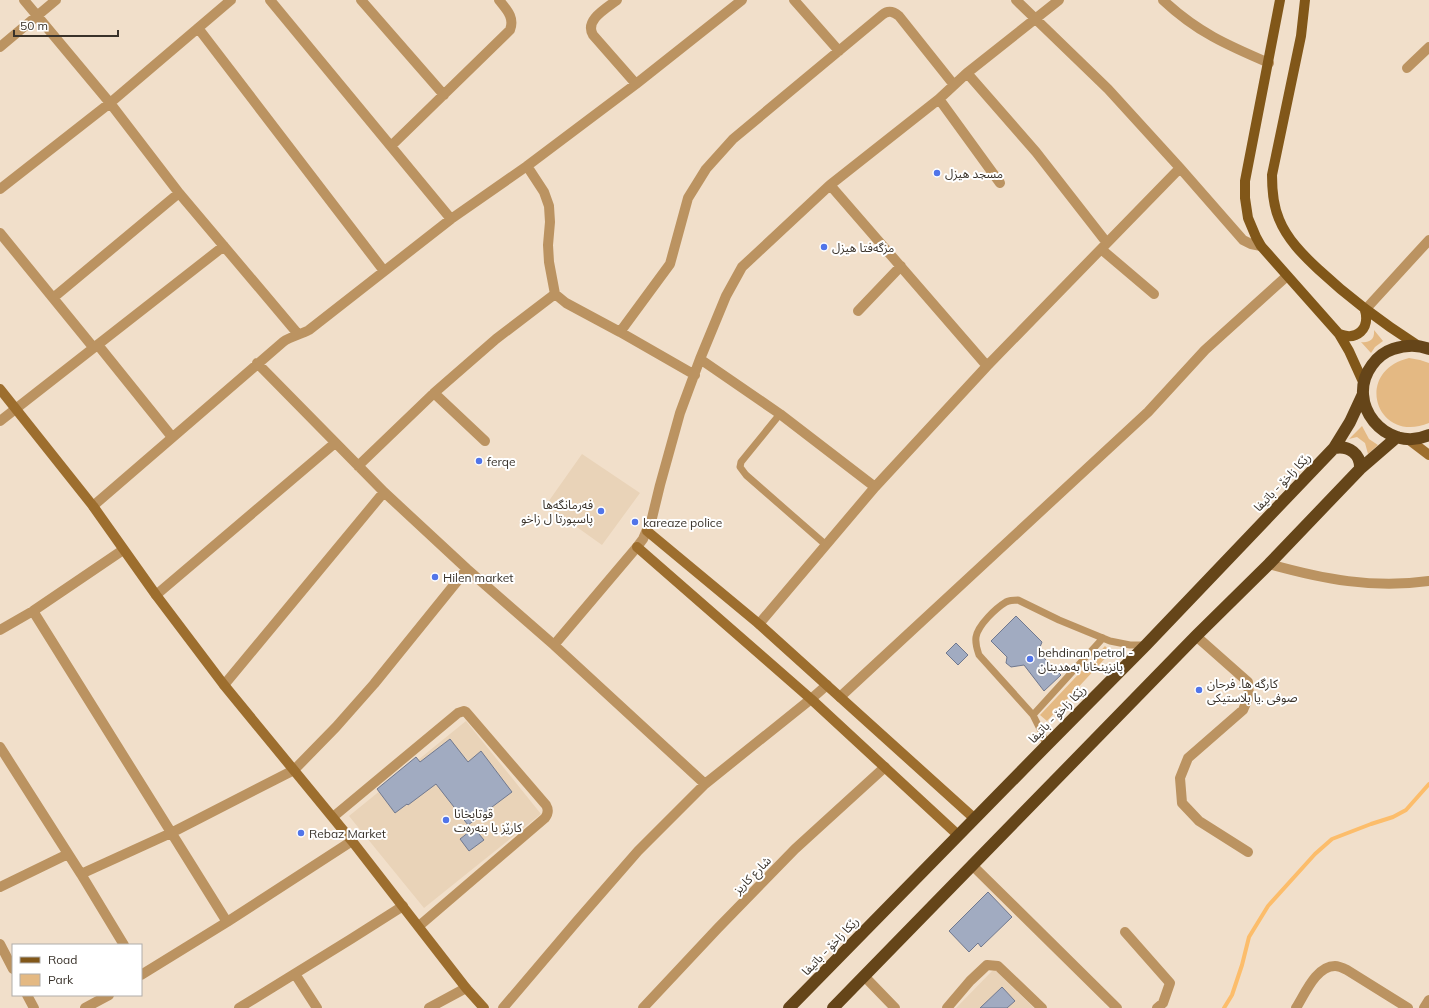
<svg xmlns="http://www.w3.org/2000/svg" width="1429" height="1008" viewBox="0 0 1429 1008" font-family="Mulish,'Noto Sans Arabic',sans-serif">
<rect width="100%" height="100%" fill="#f1dfca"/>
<path fill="#e9d3b8" d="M582,454L640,493L602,545L546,505Z
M466,721L541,814L424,908L349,816Z
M994,969L1034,1008H956Z"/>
<path fill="#e4b983" d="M1374,330L1383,341L1375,347L1371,353L1361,342C1369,343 1375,340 1374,330Z
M1409,358L1420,360L1429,363V423C1377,445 1352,372 1409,358Z
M1362,426L1369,439L1378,445L1368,454L1365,443L1357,437L1349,439Z
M1105,646L1111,652L1047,721L1040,715Z"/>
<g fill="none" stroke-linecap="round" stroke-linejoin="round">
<path stroke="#fcbd6b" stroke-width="4" d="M1224,1008L1232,995L1242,965L1249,937L1268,906L1315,854L1332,839L1371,824L1393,817L1406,810L1429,784"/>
</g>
<path fill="#a1abc1" stroke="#70788e" d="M1016,616L1042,642L1038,652L1061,675L1044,691L1024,665L1011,667L1006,663L1007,657L991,641Z
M956,643L968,655L958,665L946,653Z
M450,739L468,762L481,751L512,792L468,825L436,784L408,805L407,804L395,813L377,789L416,757L420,762Z
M474,828L484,840L469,851L460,839Z
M988,892L1012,917L981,947L978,943L969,952L949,931Z
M1002,987L1015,1001L1007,1008H980Z"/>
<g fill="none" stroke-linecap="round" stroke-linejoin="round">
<path stroke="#bb9361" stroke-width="7" d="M780,414L741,462L740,467L746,475L826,545
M1033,715L1103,638
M1046,746L1042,733L1033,715L979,655C977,649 975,644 976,637C978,625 996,608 1006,602C1010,600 1014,600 1018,600L1059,620L1110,641L1130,645H1146"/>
<path stroke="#bb9361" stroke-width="10" d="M24,0L110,103L179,193L298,334
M270,0L451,219
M361,0L444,95
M617,0C607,8 584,20 593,35L636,84
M794,0L839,51
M1016,0L1108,89L1180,168L1243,240L1251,244L1261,246
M1163,0C1197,32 1227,45 1269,63
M198,28L384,271
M0,47L56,0
M1407,68L1429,47
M967,73L1036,152L1107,243
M939,99L1000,183
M391,146L510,30C515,17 506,9 499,0
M527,166L544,192L549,206L550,222L548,245L549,262L555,294L566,303L620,332L695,375
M830,185L987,366
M0,189L110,103L231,0
M0,233L93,347
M1101,249L1154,294
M53,298L179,193
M1365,310L1429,240
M858,311L901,266
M620,332L670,264L688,198L706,169L733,139L882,15C888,10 893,11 899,16L954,85
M98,345L172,437
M700,359L780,414L875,487
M257,363L384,492L467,569L554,645L705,784
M434,393L485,441
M0,421L224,246
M358,466L434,393L496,339L555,294
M93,506L283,342C291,336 300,335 309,330L451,219L527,166L636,84L742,0
M1269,564C1323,579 1373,589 1429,581
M156,595L335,443
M33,611L227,922
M759,624L875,487L987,366L1180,168
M0,630L33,611L123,550
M1196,636L1248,682L1249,696L1243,710L1188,758L1180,778L1182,803L1199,821L1248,852
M554,645L637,547L643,539L652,518L660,485L680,413L700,359L726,296L742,267L830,185L939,99L967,73L1059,0
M224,685L384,492
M840,697L1148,412L1205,350L1287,276
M0,747L81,874L124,945
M333,817L458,713L464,711L466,712L546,805C549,810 548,814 545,818L419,926
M972,865L1117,1008
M81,874L171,833L294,770L336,727L374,684L467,569
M0,887L68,854
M1125,932L1170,983L1163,1003L1157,1008
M0,944L13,969
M295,974L317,1008
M141,975L227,922L352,841
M865,977L895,1008
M27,995L34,1008
M85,1008L109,995
M239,1008L351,939L403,906
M429,1008L466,988
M503,1008L577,921L638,851L705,784L811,699L827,685
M643,1008L718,928L795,849L885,767
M947,1008L970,981L987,965L998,966L1042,1008
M1296,1008C1305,994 1316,966 1335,966C1339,966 1343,968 1347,970L1408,1008
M1424,1008L1429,1000"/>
<path stroke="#9d6e2e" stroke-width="10" d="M0,389L93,506L156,595L224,685L352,841L466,988L484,1008
M1408,439L1429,455
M647,531L759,624L975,819
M637,547L811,699L958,835"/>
<path stroke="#815719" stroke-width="10" d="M1280,0L1245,181V198L1248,218L1256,237L1261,246L1339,334L1349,351L1364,384
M1305,0L1301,36L1272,175C1272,190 1273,205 1279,219C1287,239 1303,255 1318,269C1349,298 1381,322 1417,345
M1339,334C1357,341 1370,329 1365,310"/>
<path stroke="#654519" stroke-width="12" d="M1429,349C1417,344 1405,345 1393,349C1384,352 1377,358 1372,365C1344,403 1386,454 1429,435
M1334,448C1349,445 1361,454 1360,469
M789,1008L1046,746L1146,645L1334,448L1350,422L1363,394
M833,1008L1196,636L1269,564L1360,469L1397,437"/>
</g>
<g fill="#5175e9" stroke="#fff" stroke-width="1.5">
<circle cx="937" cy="173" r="4"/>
<circle cx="824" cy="247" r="4"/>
<circle cx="479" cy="461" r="4"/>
<circle cx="601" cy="511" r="4"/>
<circle cx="635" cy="522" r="4"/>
<circle cx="435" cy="577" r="4"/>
<circle cx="1030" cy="659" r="4"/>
<circle cx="1199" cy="690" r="4"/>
<circle cx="446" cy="820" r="4"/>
<circle cx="301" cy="833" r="4"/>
</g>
<g text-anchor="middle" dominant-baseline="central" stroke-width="4" stroke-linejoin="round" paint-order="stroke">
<g font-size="12" fill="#39322a" stroke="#fff" text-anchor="start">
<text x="945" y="173">مسجد هيزل</text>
<text x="832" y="247">مزگەفتا هیزل</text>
<text x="487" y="461">ferqe</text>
<text x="593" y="504" text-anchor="end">فەرمانگەها<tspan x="593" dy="14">پاسپورتا ل زاخو</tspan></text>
<text x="643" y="522">kareaze police</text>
<text x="443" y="577">Hilen market</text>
<text x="1038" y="652">behdinan petrol -<tspan x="1038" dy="14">پانزینخانا بەهدینان</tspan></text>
<text x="1207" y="683">کارگه ها. فرحان<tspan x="1207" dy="14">صوفی .یا بلاستیکی</tspan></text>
<text x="454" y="813">قوتابخانا<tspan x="454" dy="14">کارێز یا بنەرەت</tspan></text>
<text x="309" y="833">Rebaz Market</text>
</g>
<g font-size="12" fill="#39322a" stroke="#fff">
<text transform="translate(1282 482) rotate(-46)">رێکا زاخۆ - باتیفا</text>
<text transform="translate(1057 714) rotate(-45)">رێکا زاخۆ - باتیفا</text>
<text transform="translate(752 875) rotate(-45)">شارع كاريز</text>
<text transform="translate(830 946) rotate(-46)">رێکا زاخۆ - باتیفا</text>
</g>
</g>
<rect x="12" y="944" width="130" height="52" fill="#ffffff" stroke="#b0adaa"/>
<rect x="20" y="957" width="20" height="6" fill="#815719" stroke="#b0adaa"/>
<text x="48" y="964" font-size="12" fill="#39322a">Road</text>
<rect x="20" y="974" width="20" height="12" fill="#e4b983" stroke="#b0adaa"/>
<text x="48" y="984" font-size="12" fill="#39322a">Park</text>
<path d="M14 30v6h104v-6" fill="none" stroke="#39322a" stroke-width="2"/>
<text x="20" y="30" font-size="12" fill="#39322a" stroke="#ffffff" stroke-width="3" paint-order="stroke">50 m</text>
</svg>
